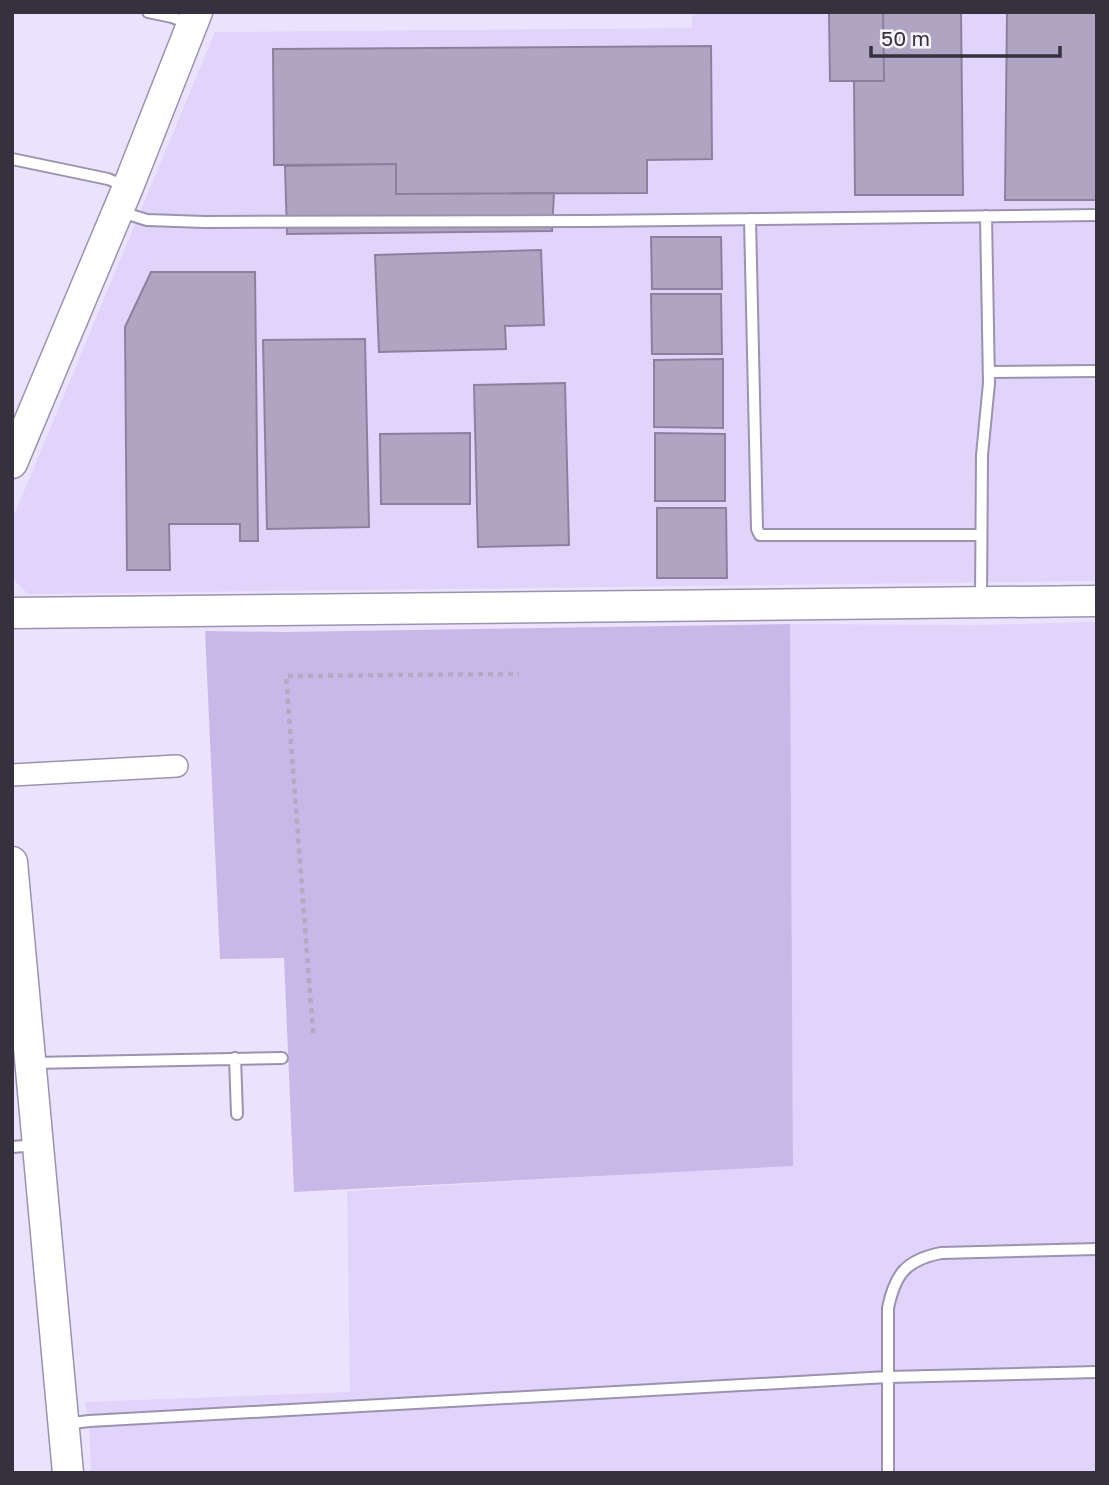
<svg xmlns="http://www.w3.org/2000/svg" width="1109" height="1485" viewBox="0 0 1109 1485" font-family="'Golos Text',sans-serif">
<rect width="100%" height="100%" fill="#ebe3fd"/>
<path fill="#e0d4fb" d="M692,12H1097V581L28,594L15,581L12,557V520L215,32L692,28Z
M1097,622V1473H91L89,1421L85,1402L350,1392L347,1191L793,1165L790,624L974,625Z"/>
<path fill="#c8b8e8" d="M790,624L793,1166L294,1192L284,958L220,959L205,631L285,632Z"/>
<path fill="#afa5c3" stroke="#8b819e" stroke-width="2" d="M829,12H883L884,81H830Z
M883,12H961L963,195H855L854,81H884Z
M1007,12H1097V200H1005Z
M711,46L712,159L647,160V193L396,194V164L274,165L273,49Z
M396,164V194L554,193L552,231L287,234L285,166Z
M651,237H721L722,289H652Z
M541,250L544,325L505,326L506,349L379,352L375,255Z
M151,272H255L258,541H240V524H169L170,570H127L125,327Z
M651,294H721L722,354H652Z
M365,339L369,527L267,529L263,340Z
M723,359V428L654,427V360Z
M565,383L569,545L478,547L474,385Z
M470,433V504H381L380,434Z
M655,433L725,434V501H655Z
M657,508H726L727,578H657Z"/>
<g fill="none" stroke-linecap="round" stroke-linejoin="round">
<g stroke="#9b92b0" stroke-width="14">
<path id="lane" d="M148,12L172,17L189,24
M12,159L108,179L125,186
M121,212L147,220L205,222L589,221L1097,215
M750,219L757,529L760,535H981
M989,372L1097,371
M981,601L982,455L989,383L986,216
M235,1058L237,1114
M33,1063L282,1058
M12,1147L37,1145
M65,1424L89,1421L888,1377L1097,1372
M888,1473V1308C895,1274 906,1260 941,1253L1097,1249"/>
</g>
<g stroke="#9b92b0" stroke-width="24">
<path id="street" d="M12,775L177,766"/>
</g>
<g stroke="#9b92b0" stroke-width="33">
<path id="secondary" d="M12,463L128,187L197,12
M12,613L1097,601
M12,862L68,1473"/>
</g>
<path stroke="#b1aac0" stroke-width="4.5" stroke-dasharray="5 5" stroke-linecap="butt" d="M313,1033L286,676L519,674"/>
<use href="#lane" stroke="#fff" stroke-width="10"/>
<use href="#street" stroke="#fff" stroke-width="21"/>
<use href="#secondary" stroke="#fff" stroke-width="30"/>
</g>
<rect width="1109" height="1485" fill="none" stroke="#35313e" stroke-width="28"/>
<path d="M871 46v10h189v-10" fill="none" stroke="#35313e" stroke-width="3.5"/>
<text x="881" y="46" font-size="21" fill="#35313e" stroke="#f6f4fa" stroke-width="5" paint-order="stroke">50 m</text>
</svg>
